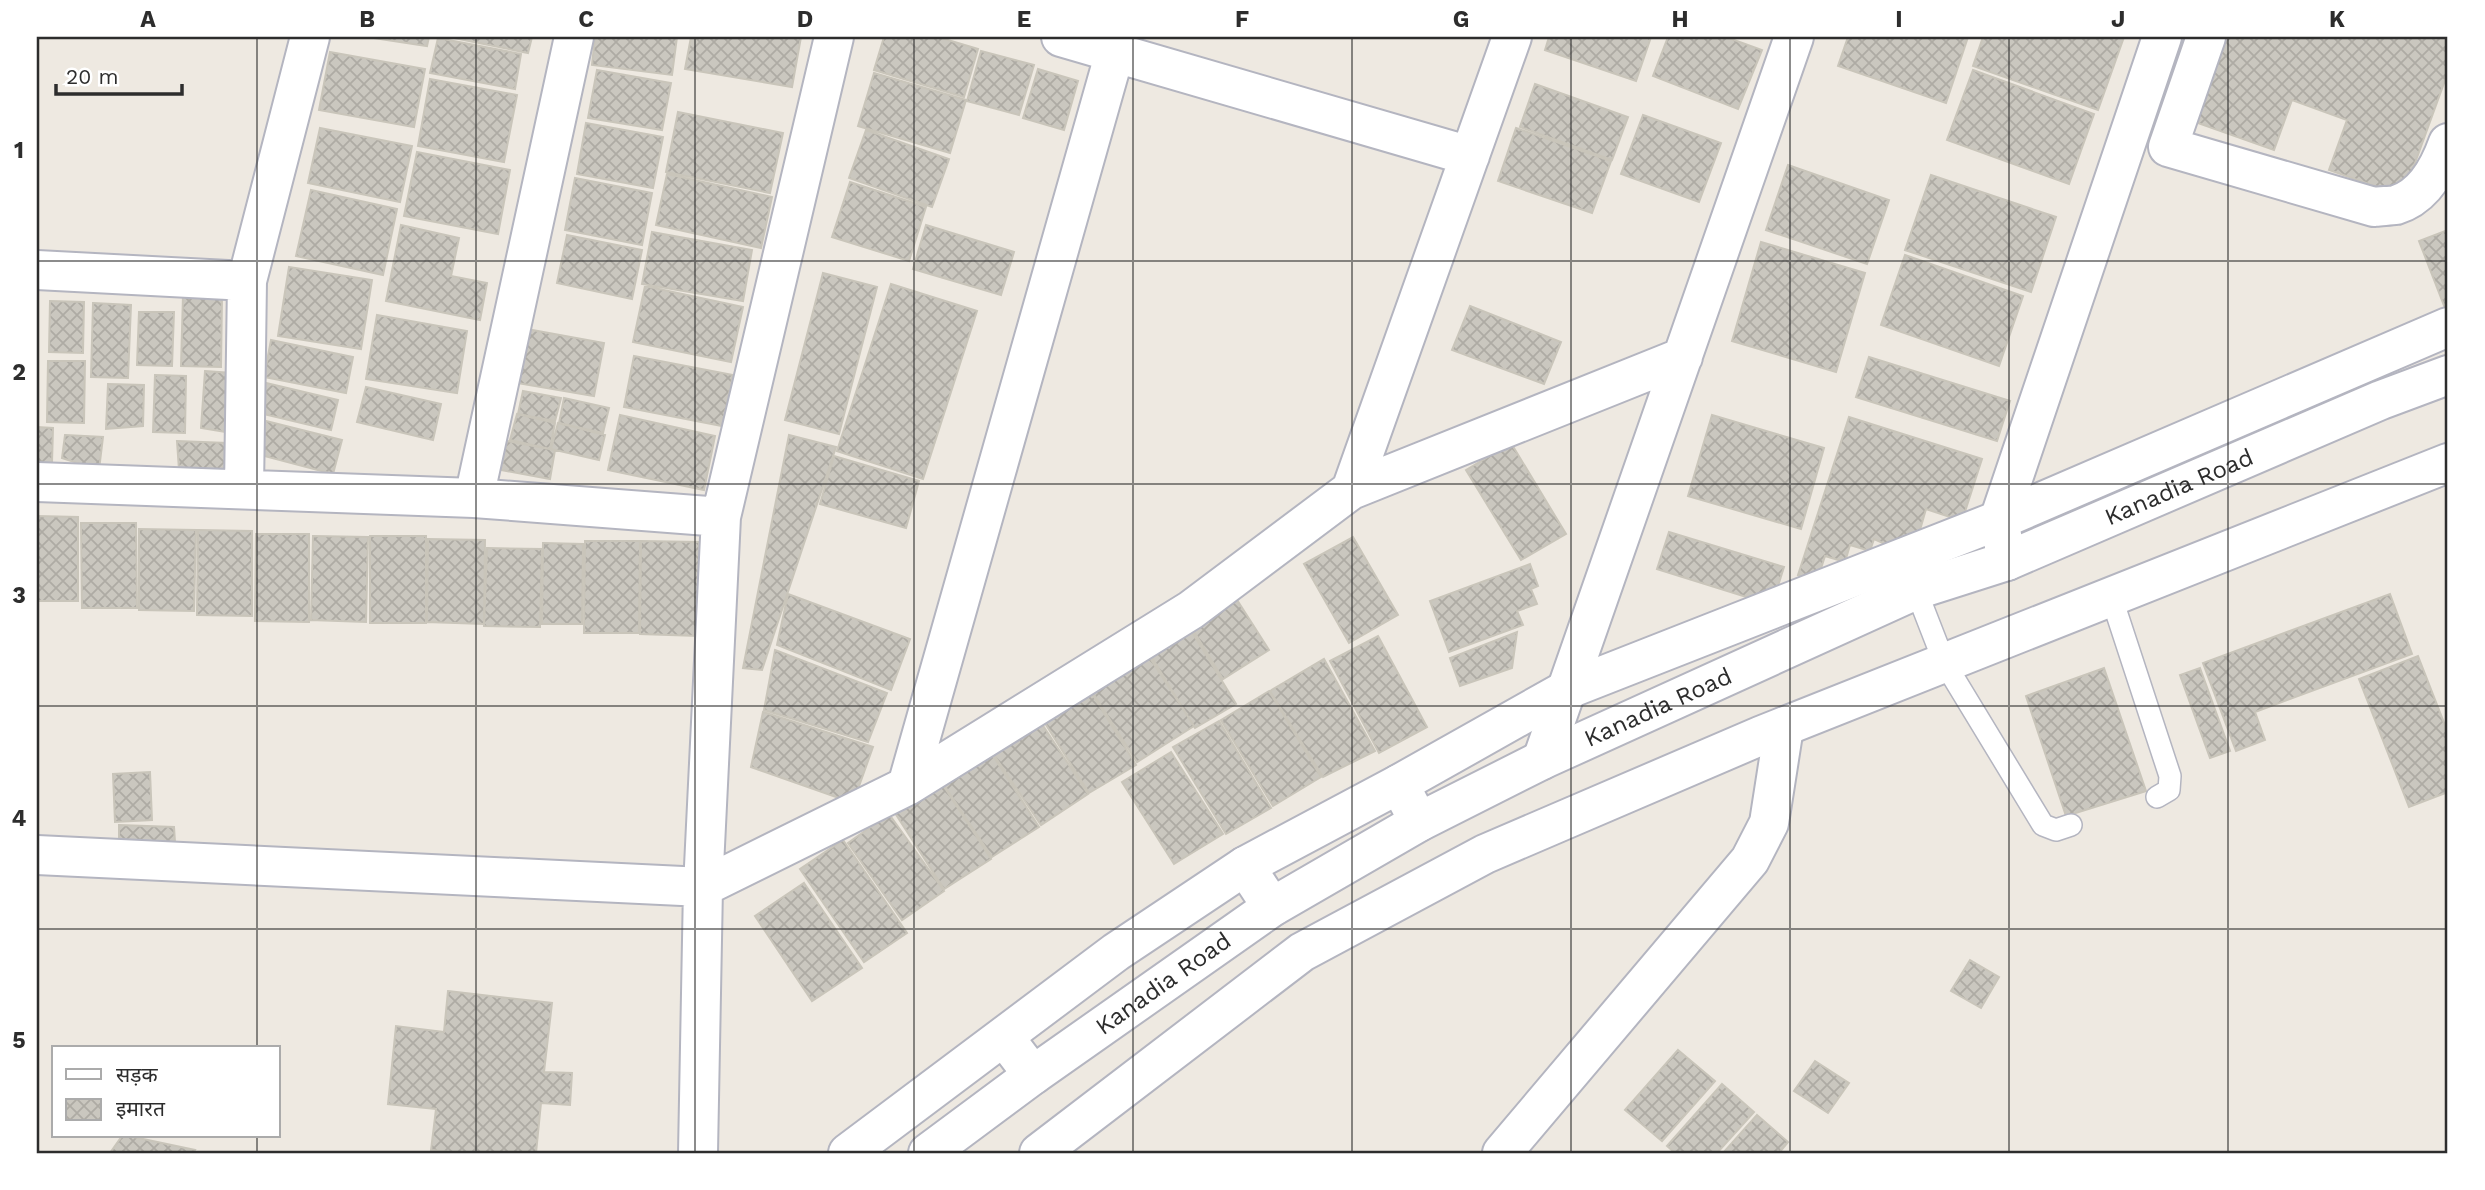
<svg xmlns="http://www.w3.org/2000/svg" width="2485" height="1190" viewBox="0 0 2485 1190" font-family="'Work Sans','Noto Sans Devanagari',sans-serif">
<defs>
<pattern id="building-cross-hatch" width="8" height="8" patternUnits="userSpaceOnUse" patternTransform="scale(1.75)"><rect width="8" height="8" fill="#cac7bf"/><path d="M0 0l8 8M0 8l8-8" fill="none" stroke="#aeaba4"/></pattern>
</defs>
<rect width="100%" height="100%" fill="#eee9e1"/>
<path fill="url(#building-cross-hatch)" stroke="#c9c5ba" stroke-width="2" d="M367,37H429L427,46Z
M449,37H532L528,53Z
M595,37H677L672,75L592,65Z
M691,37H801L792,87L685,69Z
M884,37H938L978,49L964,97L874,70Z
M1549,37H1651L1636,81L1545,50Z
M1668,37H1726L1762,50L1738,109L1653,76Z
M1848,37H1968L1946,103L1838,66Z
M1983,37H2124L2098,110L1973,66Z
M2223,37H2448V72L2403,196L2329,170L2347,120L2292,100L2274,150L2192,121Z
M438,38L521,54L515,89L430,73Z
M981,51L1034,65L1019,115L967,101Z
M330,52L425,69L414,127L319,110Z
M1038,69L1078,81L1064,130L1023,118Z
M597,70L671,83L662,130L588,118Z
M1973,70L2094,114L2069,184L1947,140Z
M874,73L966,100L950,153L858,126Z
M430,79L517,95L504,162L418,146Z
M1535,84L1628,117L1612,160L1520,127Z
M678,112L783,133L770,193L666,172Z
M1643,115L1721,143L1699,202L1621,174Z
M586,123L663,137L653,188L577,174Z
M320,128L412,146L400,202L308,183Z
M1516,128L1611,161L1592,213L1498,181Z
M866,130L949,159L932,207L849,178Z
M417,152L510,170L498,234L404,216Z
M1788,165L1889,200L1867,264L1766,230Z
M667,174L772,197L761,248L656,225Z
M1931,175L2056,217L2031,292L1905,250Z
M575,178L652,193L642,245L565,230Z
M850,182L926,207L909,261L832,237Z
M311,190L397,209L383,275L296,256Z
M401,225L459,238L451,276L487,283L480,320L386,301Z
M926,225L1014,252L1001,295L913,269Z
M2448,230V316L2419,241Z
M652,232L752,250L743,301L642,284Z
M567,235L642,250L632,299L557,283Z
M1761,242L1865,273L1836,372L1732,341Z
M1905,255L2023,296L1999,366L1881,325Z
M289,267L372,280L361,349L278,336Z
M823,273L877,287L839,434L785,420Z
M891,284L977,311L923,479L837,451Z
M645,286L743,307L731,362L633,342Z
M183,295L222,297L221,367L181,366Z
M50,301L84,302L83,353L49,352Z
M93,303L131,305L128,378L91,377Z
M1470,306L1561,342L1544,384L1452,350Z
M139,312H174L172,366L137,365Z
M377,315L467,331L457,393L366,379Z
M527,329L604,343L594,396L517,383Z
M271,340L353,357L346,393L264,377Z
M634,356L733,375L722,426L624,407Z
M1869,357L2010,401L1997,441L1856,397Z
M48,361H85L84,423L47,422Z
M205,371L232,373V433L201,428Z
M155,375L186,376L185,433L153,432Z
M262,382L338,400L331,430L255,412Z
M108,384L144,385L143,426L106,429Z
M366,387L441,404L433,440L357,422Z
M523,391L561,398L555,421L518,414Z
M564,398L609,408L603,433L559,423Z
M517,414L555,423L550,449L510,440Z
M620,415L715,436L704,490L608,470Z
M1712,415L1824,448L1801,529L1688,496Z
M1849,417L1982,459L1962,521L1926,509L1920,530L1887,545L1874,539L1870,551L1850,545L1845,562L1825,556L1817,581L1798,575Z
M262,420L342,440L333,474L253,453Z
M558,423L605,435L599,460L551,449Z
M37,427L53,428L52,463L37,464Z
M65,435L103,437L99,470L62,458Z
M789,435L836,447L762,670L743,668Z
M177,441L227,443V472L179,470Z
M507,441L555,450L550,479L501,470Z
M1511,443L1566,534L1521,560L1466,470Z
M834,456L919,481L906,528L820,504Z
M37,516L78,517V601H37Z
M81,523H136L137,608H82Z
M139,529L196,530L194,611L139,610Z
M198,530L252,531V616L197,615Z
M1669,532L1784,567L1772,605L1657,569Z
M256,534H309V622L255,621Z
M313,536L368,537L366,622L311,620Z
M370,536H426V623H370Z
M1353,537L1398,615L1349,643L1304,564Z
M428,539L485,540L484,624L427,622Z
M585,541H640L639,633H584Z
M641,541L699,542L698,636L640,634Z
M543,543L583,544L582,624H542Z
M487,548L542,549L540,627L484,626Z
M1530,564L1538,586L1531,589L1537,604L1517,611L1523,625L1449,652L1430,601Z
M1232,592L1269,650L1223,679L1187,620Z
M788,594L910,639L891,690L777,645Z
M2390,594L2412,654L2255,712L2265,740L2236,751L2203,663Z
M1192,632L1236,704L1195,728L1151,656Z
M1517,632L1512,668L1460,686L1450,658Z
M1378,636L1427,727L1379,753L1330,661Z
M775,650L887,693L868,742L764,710Z
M1148,655L1194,726L1137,762L1091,690Z
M2418,656L2448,733V792L2409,807L2359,679Z
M1324,659L1375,751L1323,777L1270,691Z
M2104,668L2146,791L2066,816L2026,696Z
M2200,668L2230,751L2210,758L2180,675Z
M1086,684L1136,765L1089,793L1038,712Z
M1269,691L1321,777L1273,806L1221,720Z
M763,712L873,747L853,803L751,767Z
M1036,715L1088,794L1041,825L988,746Z
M1219,721L1271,808L1226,834L1173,747Z
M988,748L1039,827L992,857L940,779Z
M1171,752L1223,834L1174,864L1122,782Z
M150,772L152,820L115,822L113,774Z
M941,782L991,859L944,889L895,813Z
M889,814L944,891L902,920L848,843Z
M119,825L174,827L175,842L119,843Z
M843,840L907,933L864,962L800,869Z
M804,883L862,968L812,1001L755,916Z
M1970,960L1999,977L1981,1008L1951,991Z
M448,991L552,1003L544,1072L572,1073L570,1105L541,1103L536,1153H464L431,1150L436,1109L388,1104L396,1026L444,1032Z
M1678,1050L1715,1081L1662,1141L1625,1110Z
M1815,1061L1849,1083L1828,1113L1794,1091Z
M1722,1084L1754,1112L1717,1153H1675L1667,1146Z
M1757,1115L1788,1142L1779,1153H1723Z
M122,1136H129L195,1150L193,1153H110Z"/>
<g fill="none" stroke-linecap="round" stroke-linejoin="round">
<g stroke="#b4b5c0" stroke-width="24">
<path id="service" d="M1916,590L1944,662L2043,825L2056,830L2071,825
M2111,596L2170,776L2169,790L2157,797"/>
</g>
<g stroke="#b4b5c0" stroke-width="42">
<path id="minor" d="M1061,37L1470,156
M2206,37L2168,147L2374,207C2381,206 2389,206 2396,205C2423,197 2439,168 2448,143
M37,270L247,281
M37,482L474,498L721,517
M244,489L247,281L310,37
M1351,490L1512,37
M474,498L574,37
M2007,561L1999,520L2162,37
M1542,760L1794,37
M907,786L1115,52
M37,855L703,887L907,786L1191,610L1351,490L1683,357
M698,1153L703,887L721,517L834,37
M1502,1153L1750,860L1769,823L1784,727"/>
</g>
<g stroke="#b4b5c0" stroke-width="42">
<path id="tertiary" d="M848,1153L1116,952L1245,866L1399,784L1566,690L1999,520L2448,327"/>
</g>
<g stroke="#b4b5c0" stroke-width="42">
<g id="secondary">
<path d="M1399,784L1419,822"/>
<path d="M1245,866L1272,907"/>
<path d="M1004,1037L1033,1075"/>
<path id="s1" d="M928,1153L1033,1075L1272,907L1419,822L1542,760L1916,590L2007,561L2381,400L2448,375"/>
<path d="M1039,1153L1302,952L1485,854L1760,736L2448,463"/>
</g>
</g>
<use href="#service" stroke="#fff" stroke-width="21"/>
<use href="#minor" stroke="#fff" stroke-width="38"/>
<use href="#tertiary" stroke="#fff" stroke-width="38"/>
<use href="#secondary" stroke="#fff" stroke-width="38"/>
</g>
<path fill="none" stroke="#2d2d2d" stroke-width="2" stroke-opacity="0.55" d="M257,37V1048M476,37V1153M695,37V1153M914,37V1153M1133,37V1153M1352,37V1153M1571,37V1153M1790,37V1153M2009,37V1153M2228,37V1153M37,261H2448M37,484H2448M37,706H2448M37,929H2448M257,1136V1153"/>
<g text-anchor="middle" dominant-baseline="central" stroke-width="5" stroke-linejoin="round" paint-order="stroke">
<g font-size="24" fill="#2d2d2d" stroke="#fff">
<text stroke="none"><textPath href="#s1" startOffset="1424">Kanadia Road</textPath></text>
<text stroke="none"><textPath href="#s1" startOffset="858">Kanadia Road</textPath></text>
<text stroke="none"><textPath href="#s1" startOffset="290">Kanadia Road</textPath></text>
</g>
</g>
<rect width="2485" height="1190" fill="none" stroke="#ffffff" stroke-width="77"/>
<rect x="52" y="1046" width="228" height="91" fill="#ffffff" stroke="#ababab" stroke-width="2"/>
<rect x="66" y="1069" width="35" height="10" fill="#ffffff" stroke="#ababab" stroke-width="2"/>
<text x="116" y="1082" font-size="21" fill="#2d2d2d">सड़क</text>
<rect x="66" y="1099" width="35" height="21" fill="url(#building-cross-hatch)" stroke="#ababab" stroke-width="2"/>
<text x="116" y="1116" font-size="21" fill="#2d2d2d">इमारत</text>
<path d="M56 84v10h126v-10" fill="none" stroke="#2d2d2d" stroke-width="3.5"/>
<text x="66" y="84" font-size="21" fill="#2d2d2d" stroke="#ffffff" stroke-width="5" paint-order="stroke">20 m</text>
<rect x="38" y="38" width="2408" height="1114" fill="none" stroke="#2d2d2d" stroke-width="2.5"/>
<g font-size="23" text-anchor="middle" font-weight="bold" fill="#2d2d2d">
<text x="148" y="27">A</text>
<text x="367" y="27">B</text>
<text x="586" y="27">C</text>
<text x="805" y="27">D</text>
<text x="1024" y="27">E</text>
<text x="1242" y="27">F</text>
<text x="1461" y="27">G</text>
<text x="1680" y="27">H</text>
<text x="1899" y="27">I</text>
<text x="2118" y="27">J</text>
<text x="2337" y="27">K</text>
<text x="19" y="158">1</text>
<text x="19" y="380">2</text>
<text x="19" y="603">3</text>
<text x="19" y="826">4</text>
<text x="19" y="1048">5</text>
</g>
</svg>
